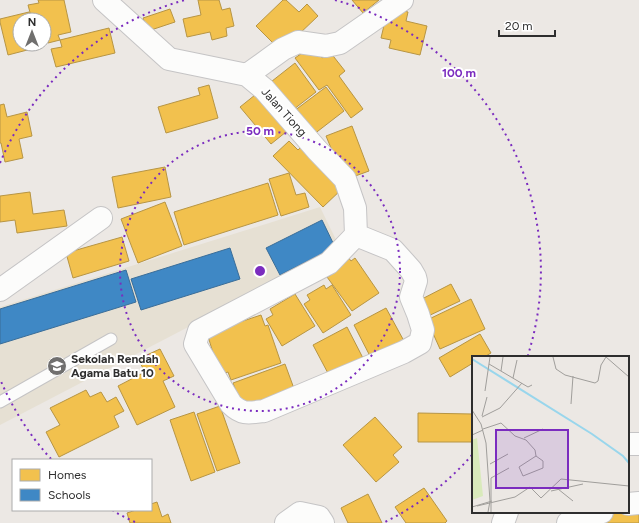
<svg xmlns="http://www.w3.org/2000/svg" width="639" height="523" viewBox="0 0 639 523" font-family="Figtree,sans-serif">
<rect width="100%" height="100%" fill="#ece8e4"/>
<path fill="#e6e0d3" d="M320,207L340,248L0,425V307Z"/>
<path fill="#f2c14e" stroke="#b79544" d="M38,0H64L71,32L58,35L60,40L48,43L46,35H44V20H32L28,5L39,3Z
M198,0H219L222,10L230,8L234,26L226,28L227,36L212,40L210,32L187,37L183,19L201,15Z
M283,0H286L299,12L307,4L318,16L297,36L293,32L277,47L256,26Z
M352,0H379L363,13Z
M170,9L175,22L148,31L143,18Z
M395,9L408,12L406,21L427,26L420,55L389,48L391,40L381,38L386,17Z
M29,12L31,20H20V44H34L35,48L8,55L0,22V19Z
M109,28L115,53L56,67L51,49L62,47L60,40Z
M308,49L317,51L322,58L330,52L345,71L339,76L363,109L351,118L327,85L319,90L295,58Z
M295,63L316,92L289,113L267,85Z
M209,85L218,118L166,133L158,107L200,95L198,88Z
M326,87L344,111L309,138L290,114Z
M260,91L291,128L271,144L240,107Z
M4,104L7,117L27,112L32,136L19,139L23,158L5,162L1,143H0V105Z
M352,126L369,171L347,179L326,150L331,148L326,136Z
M289,141L298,150L302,146L343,188L323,207L273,156Z
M165,167L171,197L118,208L112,177Z
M289,173L296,195L305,193L309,207L281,216L269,179Z
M268,183L278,215L184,245L174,212Z
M30,192L33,214L64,210L67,226L17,233L15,220L0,222V196Z
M165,202L182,246L138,263L121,219Z
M122,237L129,261L73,278L66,253Z
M345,253L351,261L355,258L379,293L352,311L327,277L331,275L326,267Z
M451,284L460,301L426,317L418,301Z
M324,285L326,289L332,285L351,315L323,333L304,304L310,300L307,295Z
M295,294L315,326L282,346L266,319L273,315L270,309Z
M471,299L485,329L440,349L427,320Z
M386,308L404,341L371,358L354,325Z
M261,315L265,326L268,325L281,363L231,380L228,372L217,376L214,356L207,333Z
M347,327L364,360L330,377L313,345Z
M480,334L491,353L484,357H473V363L450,377L439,358Z
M160,349L174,376L163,381L175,407L137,425L118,386L145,372L138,359Z
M285,364L296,394L244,413L233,383Z
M86,390L90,397L101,392L107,402L116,397L124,411L114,416L119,427L59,457L46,432L60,425L50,408Z
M220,406L240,463L217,471L197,414Z
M194,412L215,472L191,481L170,420Z
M418,413L473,414V442H418Z
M375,417L402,447L393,455L399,462L376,482L343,445Z
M424,488L447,521L445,523H406L395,507Z
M368,494L382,523H348L341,508Z
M157,502L162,517L168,514L171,523H130L127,513L136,510H151V504Z
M639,511V523H606L605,514Z"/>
<path fill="#3f88c5" stroke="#3a6d98" d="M322,220L335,247L280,275L266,248Z
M230,248L240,279L141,310L131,279Z
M126,270L136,302L0,344V309Z"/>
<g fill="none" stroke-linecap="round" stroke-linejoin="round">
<g stroke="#c5c4c5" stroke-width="13">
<path id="service" d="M0,402L111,339"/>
</g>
<g stroke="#c5c4c5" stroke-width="24">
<path id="minor" d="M104,0L169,59L247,75L264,89L317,150L345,179L355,208L356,235
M247,75L283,49L298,42L326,46L340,43L402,0
M356,235L393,250L411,270L415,277L416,281L411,297L418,314L423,330L420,343L404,352L264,411C249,413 242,415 231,404L195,344L199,331L329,263Z
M0,290L101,218
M628,444H639
M628,504L639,503
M286,523L300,513L319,517L323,523
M503,523L507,512
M568,523L602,512"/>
</g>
<use href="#service" stroke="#fcfcfb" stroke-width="11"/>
<use href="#minor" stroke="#fcfcfb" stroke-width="22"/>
</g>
<g fill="none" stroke="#7b2cbf" stroke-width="2" stroke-dasharray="2 4">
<circle cx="260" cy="271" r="140"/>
<path d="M472 455A281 281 0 0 1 385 522M135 522A281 281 0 0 1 113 511M51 459A281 281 0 0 1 0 379M0 163A281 281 0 0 1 185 0M335 0A281 281 0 0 1 528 355"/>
</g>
<defs>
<g id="school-disc" transform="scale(1)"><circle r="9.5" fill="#706f6e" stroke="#fff"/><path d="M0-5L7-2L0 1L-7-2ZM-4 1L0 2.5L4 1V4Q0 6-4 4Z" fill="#fff"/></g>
</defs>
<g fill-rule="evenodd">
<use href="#school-disc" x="57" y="366"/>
</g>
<g text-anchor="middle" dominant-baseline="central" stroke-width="4" stroke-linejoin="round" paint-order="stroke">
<g font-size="12" fill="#2e2e2e" stroke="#fff">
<text transform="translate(284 112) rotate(48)">Jalan Tiong</text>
</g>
<g font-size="12" font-weight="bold" fill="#2e2e2e" stroke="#fff" text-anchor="start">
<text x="71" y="359">Sekolah Rendah<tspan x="71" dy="14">Agama Batu 10</tspan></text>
</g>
</g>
<g transform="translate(472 356)">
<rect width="157" height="157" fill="#ece8e4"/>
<path d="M5,82L11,140L0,144V84Z" fill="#d9eabb"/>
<path fill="none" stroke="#99d6ec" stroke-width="2" d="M0,3L120,78L151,100L157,107"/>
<path fill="none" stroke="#a09e9b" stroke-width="1" d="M81,1L84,13L93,19L123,27L126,25L129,9L134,1M134,1L157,21M17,8L56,31L60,29M29,15L31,1M41,22L45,4M13,35L18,1M99,48L101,20M0,54L9,68L14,87L18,145L16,156M10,60L15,41M10,61L28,52L50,27M11,73L29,67L43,80L54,84L63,94L64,100M0,79L11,74M52,82L71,73M64,100L71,105V112L51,120L47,111ZM18,108L36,98M19,122L37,112M19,122V156M86,133L101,145M79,135L111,128M5,150L43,141L58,131L69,142L89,123L157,130M0,151L20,145"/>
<path fill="#7b2cbf" fill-opacity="0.15" stroke="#7b2cbf" stroke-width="2" d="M24,74H96V132H24Z"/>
<rect width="157" height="157" fill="none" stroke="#2e2e2e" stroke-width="2"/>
</g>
<circle cx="260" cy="271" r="6" fill="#7b2cbf" stroke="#fff" stroke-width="2"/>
<g font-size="12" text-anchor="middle" font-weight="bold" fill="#7b2cbf" stroke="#fff" stroke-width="4" stroke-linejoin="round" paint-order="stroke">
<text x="459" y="77">100 m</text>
<text x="260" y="135">50 m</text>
</g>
<rect x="12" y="459" width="140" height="52" fill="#ffffff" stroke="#ababab"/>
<rect x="20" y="469" width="20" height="12" fill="#f2c14e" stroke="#ababab"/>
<text x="48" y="479" font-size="12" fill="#2e2e2e">Homes</text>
<rect x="20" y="489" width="20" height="12" fill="#3f88c5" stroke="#ababab"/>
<text x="48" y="499" font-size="12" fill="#2e2e2e">Schools</text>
<g transform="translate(32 32)"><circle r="19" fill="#ffffff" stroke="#ababab"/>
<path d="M0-3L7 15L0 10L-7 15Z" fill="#706f6e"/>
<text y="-6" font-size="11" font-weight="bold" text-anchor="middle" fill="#2e2e2e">N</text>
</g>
<path d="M499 30v6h56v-6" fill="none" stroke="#2e2e2e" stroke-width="2"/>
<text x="505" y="30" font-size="12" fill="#2e2e2e" stroke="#ffffff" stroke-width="3" paint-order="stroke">20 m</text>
</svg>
